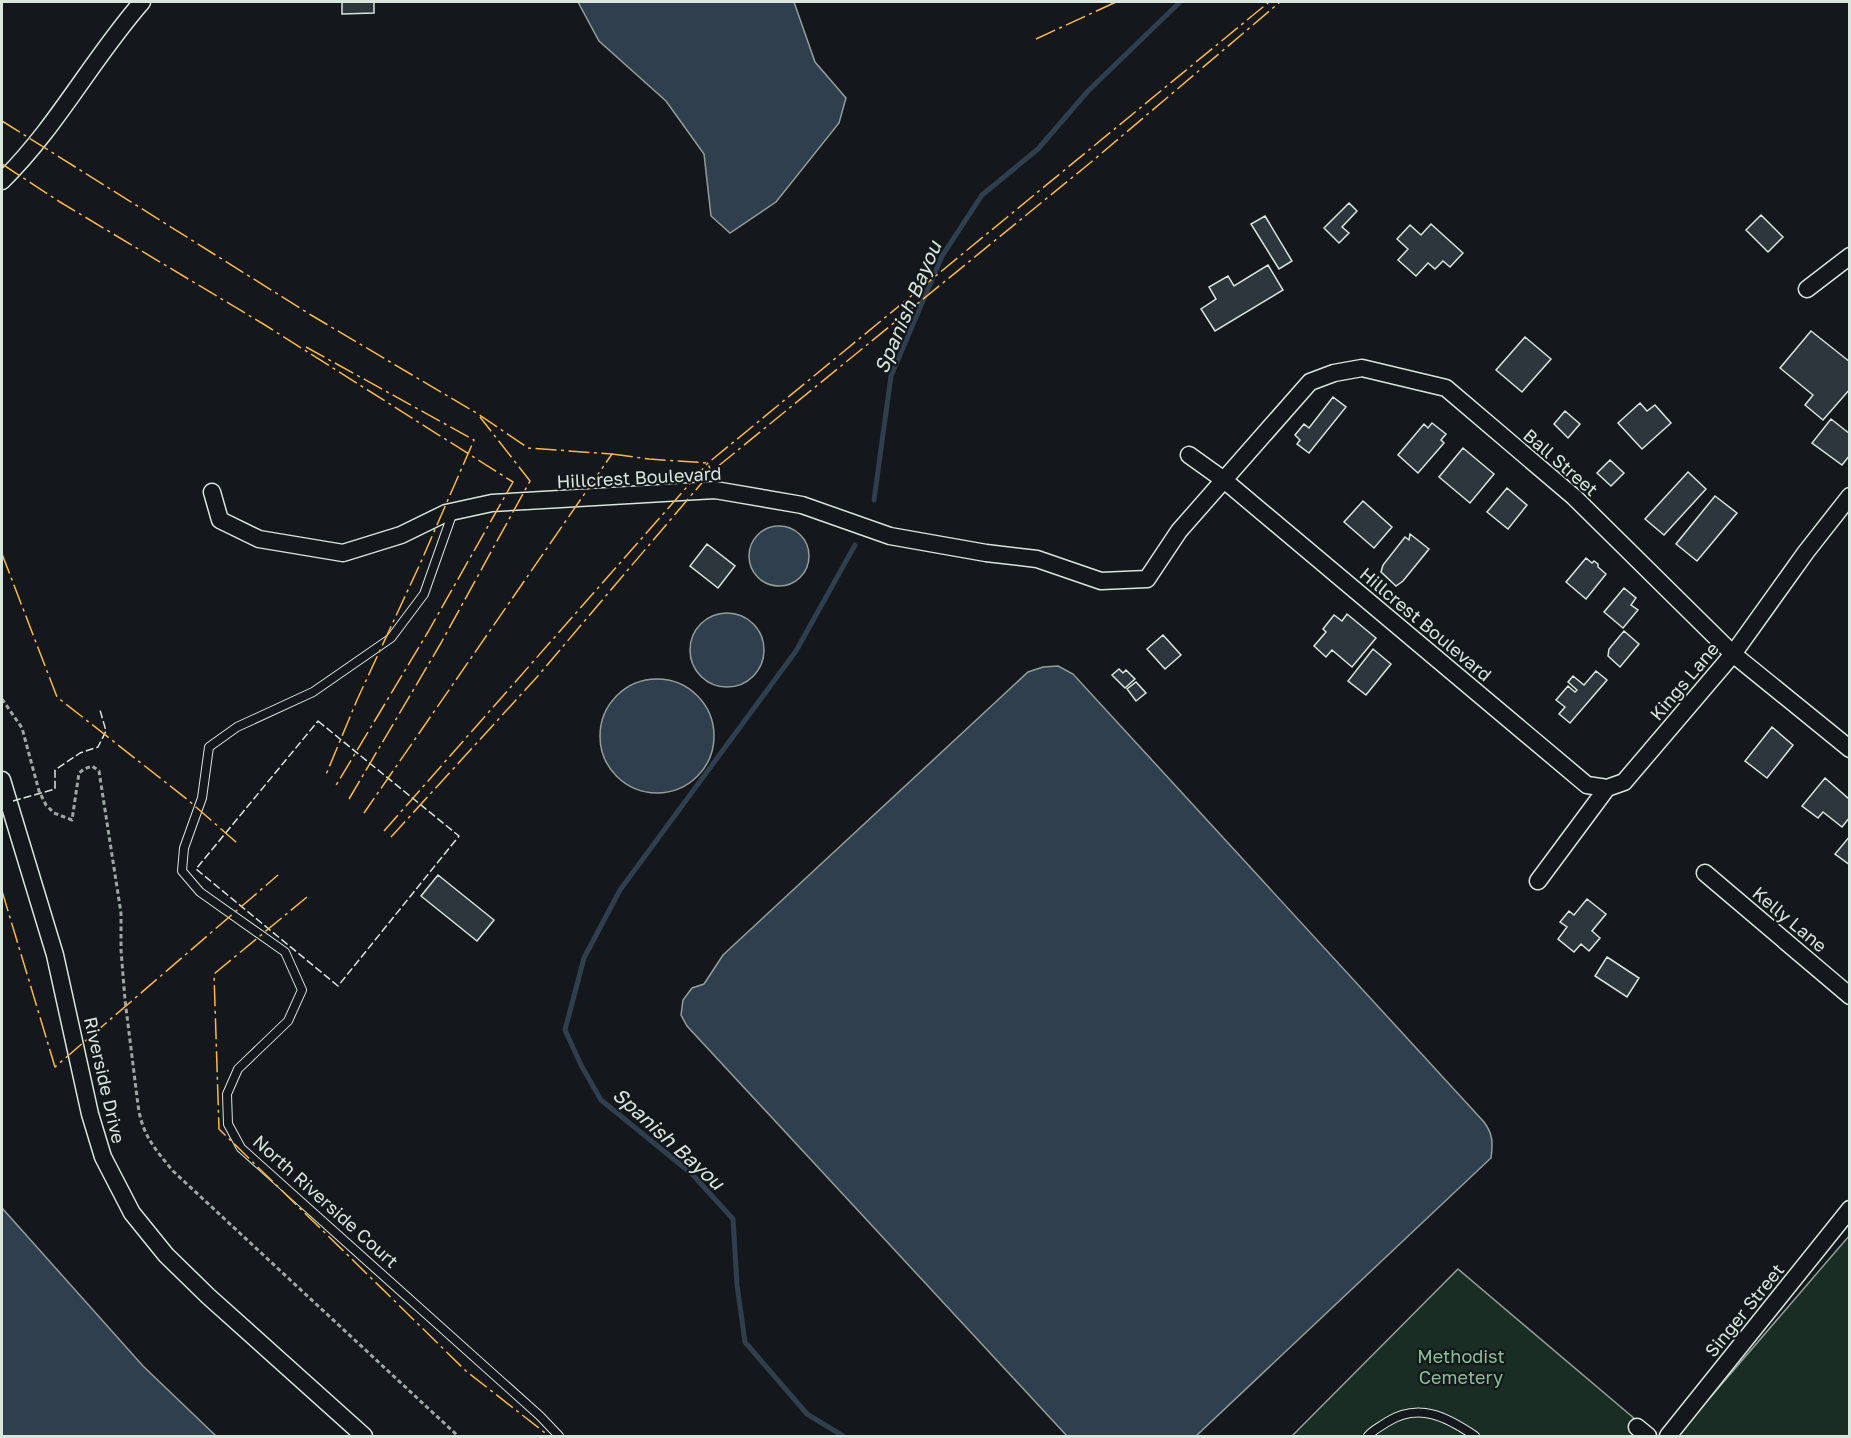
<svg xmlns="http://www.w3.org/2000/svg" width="1851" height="1438" viewBox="0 0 1851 1438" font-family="'Golos Text',sans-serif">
<rect width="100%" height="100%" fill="#14181c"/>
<path fill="#1a2d24" stroke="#939e99" stroke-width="1.5" d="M1849,1236V1436H1677Z
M1458,1269L1655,1436H1292Z"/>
<path fill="#2f3f4d" stroke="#939e99" stroke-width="1.5" d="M578,2H794L815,62L846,98L839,123L776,202L730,233L711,216L704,154L666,101L599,41Z
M749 556a30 30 0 1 1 60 0a30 30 0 1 1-60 0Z
M690 650a37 37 0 1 1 74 0a37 37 0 1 1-74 0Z
M1058,666L1073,674L1484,1122C1493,1134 1493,1143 1491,1158L1196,1436H1067L687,1026L681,1015L683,1000L692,988L704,984L723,955L1028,672L1043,667Z
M600 736a57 57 0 1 1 114 0a57 57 0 1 1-114 0Z
M2,1208L143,1366L216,1436H2Z"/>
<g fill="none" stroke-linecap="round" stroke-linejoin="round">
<path stroke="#2f3f4d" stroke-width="5" d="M874,500L891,376L942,256L982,195L1038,149L1088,91L1180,2
M843,1436L807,1414L745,1342L737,1285L733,1219L692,1174L601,1100L581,1065L565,1030L584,958L620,890L796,651L855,545"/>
</g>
<path fill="#2c363c" stroke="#d8e6dc" stroke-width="1.5" d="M342,2H374V13L342,14Z
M1349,203L1357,211L1342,227L1349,233L1339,243L1324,228Z
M1761,215L1783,237L1768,252L1746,230Z
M1265,216L1292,261L1279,269L1251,224Z
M1431,224L1463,253L1450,267L1443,261L1435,269L1428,263L1416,276L1398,260L1408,249L1397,239L1410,225L1421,235Z
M1268,265L1283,290L1215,331L1201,309L1216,299L1209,287L1228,276L1234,286Z
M1811,331L1850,362V389L1823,420L1805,405L1813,395L1780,368Z
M1525,337L1551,359L1522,392L1496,370Z
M1333,397L1346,407L1309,453L1297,444L1300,440L1295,435L1304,424L1309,428Z
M1640,403L1647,411L1655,405L1671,423L1642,449L1618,423Z
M1565,411L1580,424L1568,438L1554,424Z
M1831,419L1850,434V455L1842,465L1812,443Z
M1432,423L1446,434L1441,440L1444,443L1418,473L1398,455L1424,424L1428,428Z
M1463,448L1494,474L1470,503L1439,477Z
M1610,460L1624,473L1611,486L1597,473Z
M1688,472L1706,489L1664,535L1645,519Z
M1507,488L1527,505L1508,529L1487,512Z
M1715,496L1737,513L1697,561L1676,544Z
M1363,501L1392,527L1374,548L1344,522Z
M1410,534L1429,549L1403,581L1396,586L1381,572L1383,565L1405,537L1409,540Z
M707,544L735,566L718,588L690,566Z
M1586,558L1592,563L1594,561L1598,564V567L1606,574L1586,599L1566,582Z
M1624,588L1636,598L1631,605L1638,610L1623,628L1604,612Z
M1347,614L1376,638L1352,667L1332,650L1326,657L1314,646L1326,632L1323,629L1334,615L1342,621Z
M1624,631L1639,644L1620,667L1608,656L1609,649Z
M1163,635L1181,655L1165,669L1147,649Z
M1373,649L1391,664L1366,695L1348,681Z
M1119,669L1123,673L1126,670L1135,679L1125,688L1112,675Z
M1596,671L1607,680L1570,723L1559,714L1565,707L1556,700L1568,686L1575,692L1577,690L1568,682L1573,676L1584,685Z
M1136,682L1146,693L1136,701L1127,689Z
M1772,727L1793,745L1767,778L1745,761Z
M1825,778L1848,798L1850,797V817L1842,827L1823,812L1818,818L1802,806Z
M1850,836V865L1835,854Z
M438,875L494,920L477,941L421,896Z
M1587,899L1606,914L1592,931L1600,938L1589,951L1581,944L1574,952L1558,939L1567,927L1560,922L1569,911L1574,915Z
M1607,957L1639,978L1627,997L1595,976Z"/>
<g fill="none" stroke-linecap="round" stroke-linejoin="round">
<g stroke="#d8e6dc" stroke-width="10">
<path id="lane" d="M453,512L424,594L391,638L313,692L237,727L209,747L202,798L184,848L182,871L200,892L285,952L302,990L288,1021L238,1069L227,1094L228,1124L241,1148L540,1416L559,1436
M1368,1436C1373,1430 1380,1427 1387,1422C1419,1402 1447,1417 1475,1436"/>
</g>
<g stroke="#d8e6dc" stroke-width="19">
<path id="street" d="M2,181C57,127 92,59 142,2
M1807,289L1850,256
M1189,455L1224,480L1587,785L1607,788
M212,492L220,520L259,539L343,553L401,535L446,513L492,503L715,490L802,505L890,536L986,553L1037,559L1101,581L1147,579L1179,531L1310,382L1334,373L1362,368L1446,388L1574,497L1733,654L1850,749
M2,780L55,955L90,1114L103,1157L132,1213L166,1255L208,1296L364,1436
M1705,873L1850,996
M1538,881L1607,788L1624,782L1733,654L1806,552L1850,496
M1637,1427L1648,1436
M1668,1436L1850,1209"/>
</g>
<path stroke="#9da8a2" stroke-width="3" stroke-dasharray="4.5 3" stroke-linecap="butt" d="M2,699L22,728L39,791L46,805L54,813L72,820L79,773L84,769L92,766L99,771L121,913V950L125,1000L138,1105C142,1135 155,1149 173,1171L458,1436"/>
<use href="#lane" stroke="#14181c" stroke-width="8"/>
<use href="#street" stroke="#14181c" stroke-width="16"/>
<path stroke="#d8e6dc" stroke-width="1.5" stroke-dasharray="8 3" stroke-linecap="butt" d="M318,721L459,836L338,986L196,869Z
M13,801L55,789V770L80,753L98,747L106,731L100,710"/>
<path stroke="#ffb74d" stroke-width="1.5" stroke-dasharray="21 4.5 3 4.5" stroke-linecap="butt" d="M1036,39L1116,2
M2,121L311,315L478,414L528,448L612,454L364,813
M2,164L60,202L265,325L513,482L428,632L335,787
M306,347L474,440L420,564L357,700L325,777
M612,454L649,459L708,463L711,472
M2,554L57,697L188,800L237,843
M349,799L441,643L530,481L480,417
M384,831L708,463L1269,2
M391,837L537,677L711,472L1090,163L1280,2
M2,891L55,1067L278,875
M307,897L214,974L219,1129L466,1371L549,1436"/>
</g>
<g text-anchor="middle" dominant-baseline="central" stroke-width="4.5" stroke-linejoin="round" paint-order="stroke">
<g font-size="18" fill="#d8e6dc" stroke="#14181c">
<text transform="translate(1561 462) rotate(41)">Ball Street</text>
<text transform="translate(639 477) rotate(-3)">Hillcrest Boulevard</text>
<text transform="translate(1426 624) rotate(40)">Hillcrest Boulevard</text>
<text transform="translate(1684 681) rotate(-50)">Kings Lane</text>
<text transform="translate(1790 919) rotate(40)">Kelly Lane</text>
<text transform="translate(105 1080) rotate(77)">Riverside Drive</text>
<text transform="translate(326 1201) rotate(42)">North Riverside Court</text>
<text transform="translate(1744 1310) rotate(-51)">Singer Street</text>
</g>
<g font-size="18" fill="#8ac095" stroke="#14181c">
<text x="1461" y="1356">Methodist<tspan x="1461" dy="21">Cemetery</tspan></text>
</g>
<g font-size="20" font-style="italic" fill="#d8e6dc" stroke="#14181c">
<text transform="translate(907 307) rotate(-67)">Spanish Bayou</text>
<text transform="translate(669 1138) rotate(42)">Spanish Bayou</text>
</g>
</g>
<rect width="1851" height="1438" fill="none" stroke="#d8e6dc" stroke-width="6"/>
</svg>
